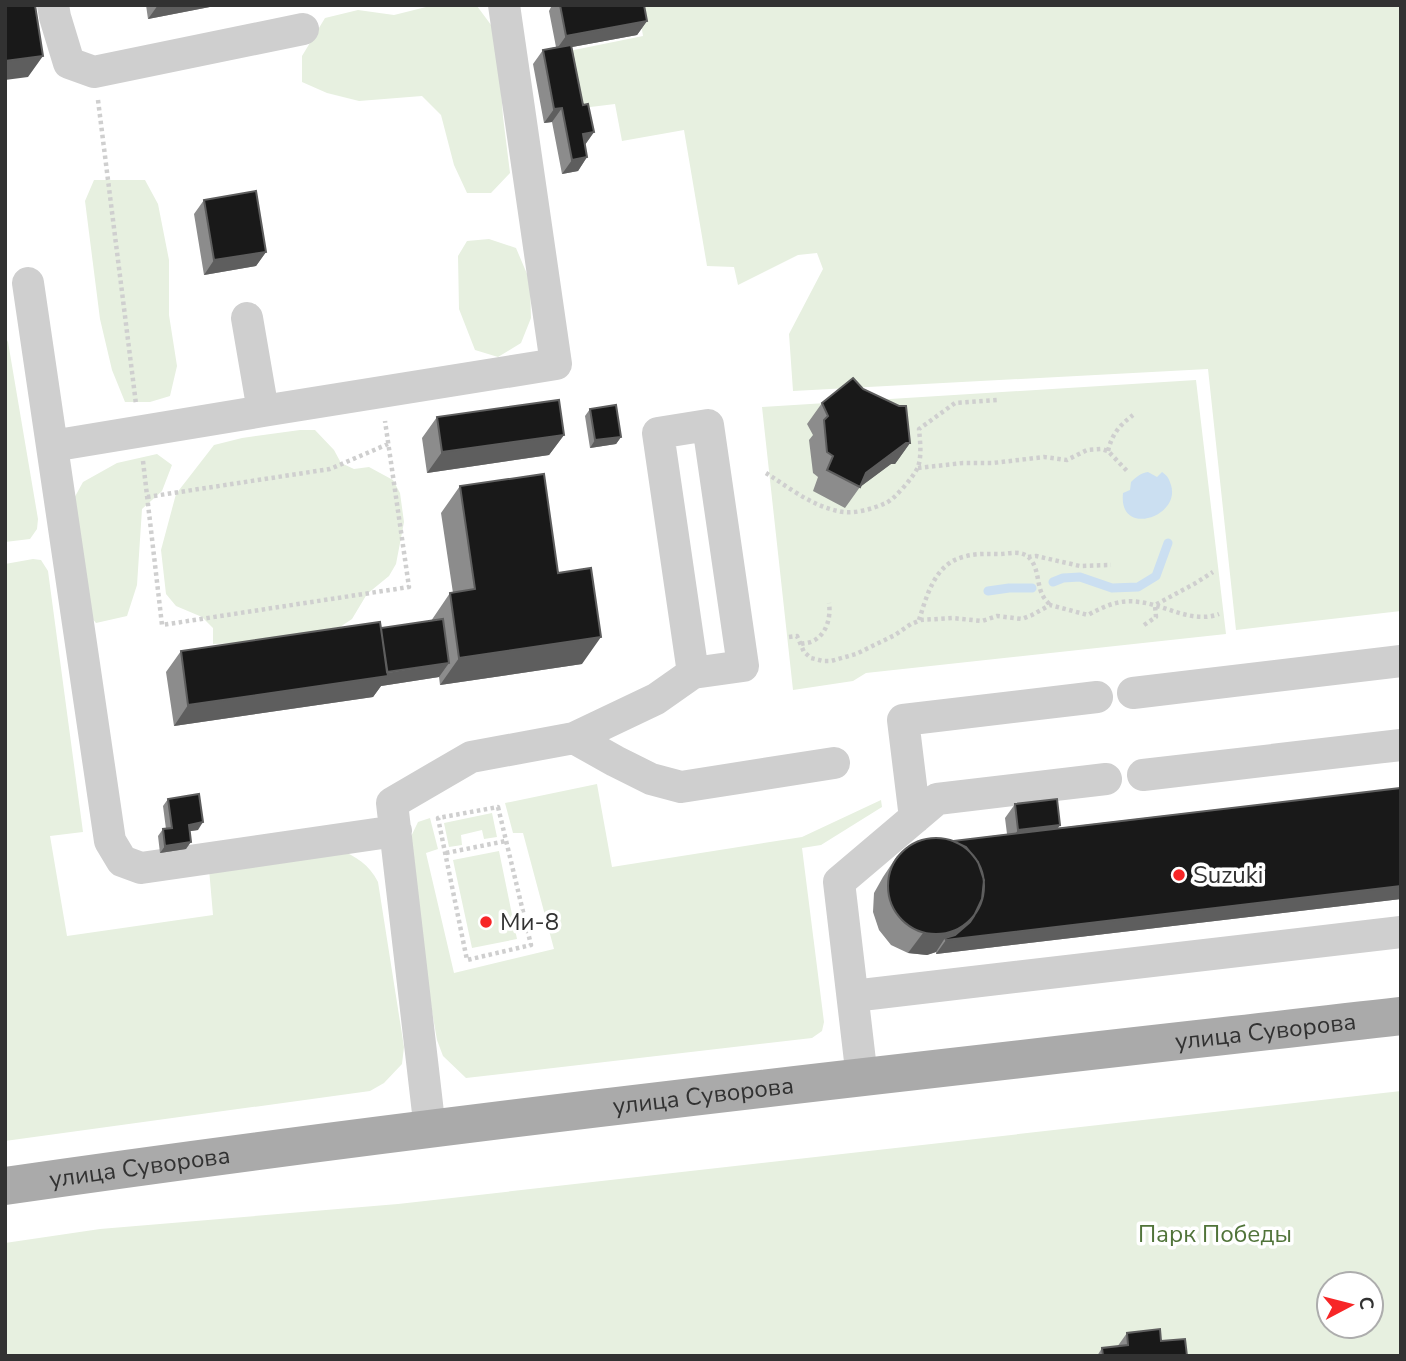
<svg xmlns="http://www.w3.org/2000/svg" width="1406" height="1361" viewBox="0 0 1406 1361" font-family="'Nunito Sans',sans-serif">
<rect width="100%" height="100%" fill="#fff"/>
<path fill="#e7f0e0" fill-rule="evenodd" d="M434,5L477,6L497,33L503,117L510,173L491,193H467L454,165L441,115L422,96L359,101L327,93L302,82V56L325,18L358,10L394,15Z
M638,5H1401V611L1236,630L1208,369L793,391L789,334L823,269L817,253L798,255L738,285L734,267L707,266L684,130L622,141L615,104L574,109L564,52L643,36Z
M94,180H145L158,204L169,260V315L177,366L170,396L150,402H125L112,370L100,319L85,201Z
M489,239L516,248L530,281L531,318L521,343L498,357L475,350L459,309L458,256L467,241Z
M5,336L8,342L38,519L37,529L30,539L5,542Z
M1196,380L1226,634L866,673L853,681L793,690L762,407Z
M300,430H315L334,450L341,463L354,469L369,467L393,480L400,493L404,522L396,564L389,576L367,594L352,619L340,627L241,643L213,644V628L202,617L176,606L166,594L161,550L176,494L214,445L242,438Z
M157,454L172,465L162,491L142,509L137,585L127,616L96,623L87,612L72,502L83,482L117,463Z
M33,559L41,560L48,571L83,832L50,836L67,936L213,915L209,869L339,849C356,857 369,864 378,882L404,1047L402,1064L384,1083L370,1091L5,1141V564Z
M597,784L612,867L802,837L881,800L882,807L821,845L802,848L824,1022L822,1031L812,1038L466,1078L443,1056L437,1040L404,851L418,822L430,818L438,849L426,853L454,973L554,949L523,833H513L505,803Z
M492,813L497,837L484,839L482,830L461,835L462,845L449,847L444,823Z
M499,851L517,939L472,948L453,860Z
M1401,1091V1356H5V1243L100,1229L398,1204ZM1329,1284H1371V1326H1329Z"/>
<path fill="#cbdff1" d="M1148,472L1157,477L1162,472C1168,476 1169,479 1171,485C1181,517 1118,538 1123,493L1130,490L1131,482C1136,477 1141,473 1148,472Z"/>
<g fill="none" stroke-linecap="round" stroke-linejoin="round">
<path stroke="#cbdff1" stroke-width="9" d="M1053,582L1063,578L1080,577L1112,588L1138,587L1156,576L1168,543
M988,591L1009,588H1032"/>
<path stroke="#cfcfcf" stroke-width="4.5" stroke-dasharray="3.5 3.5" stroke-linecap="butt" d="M98,100L136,404
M1108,451C1112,434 1119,426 1133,415
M143,461L162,625L409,587L385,421
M918,468L963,463H993L1044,457L1067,460L1087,450L1101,449L1108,451L1127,471
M766,473C788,487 812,506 838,511C853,515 872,509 886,503C895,499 914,476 918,467C922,455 920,441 919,429L955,403L997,400
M147,497L330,469L388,444
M1028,557L1036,556L1080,566L1111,565
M919,620C927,595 935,564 963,557C976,553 988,554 1001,554C1012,553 1024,550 1031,560C1039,570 1037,586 1043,596C1045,600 1048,602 1050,605
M1144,625L1156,617L1155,605L1194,584L1213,572
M789,637L797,636L804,652L811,658L823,661H831L856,654L895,635L911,624L921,620L952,618L982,621L997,616L1022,619L1032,615L1050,605L1088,615C1104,606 1120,599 1139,602C1166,605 1192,624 1219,614
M801,644C805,643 809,643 813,641C827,634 831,617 829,603
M498,807L531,945L467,960L438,818Z
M446,853L506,841"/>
<path stroke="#cfcfcf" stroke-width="32" d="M53,5L55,17L69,63L94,72L303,29
M28,283L110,841L122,861L141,868L396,831
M247,318L263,411
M52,446L263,411L556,364L504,5
M1133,693L1401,661
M574,738L615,761L651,779L681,787L834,763
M1143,775L1401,745
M915,818L903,720L1097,697
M853,996L1401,932
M862,1078L839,882L937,799L1106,779
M430,1130L392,803L471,757L574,738L656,699L693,673L743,666L708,425L658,433L693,673"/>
<path stroke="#aaa" stroke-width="38" id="s1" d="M5,1186C469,1119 935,1069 1401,1016"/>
</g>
<path fill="#8c8c8c" d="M146,5H220L148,19Z
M552,5H644L647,21L637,35L572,47L583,105L594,132L585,145L587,157L578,171L562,174L552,122L544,123L533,64L543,50L556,47L549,11Z
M204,200L266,252L256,266L204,275L194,214Z
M822,403L910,443L895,464H891L860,487L845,508L813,491L818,477L813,473L809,440L813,435L807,424Z
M590,409L621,437L616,444L590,448L585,416Z
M437,417L564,435L549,455L427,473L422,438Z
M460,486L558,573L582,664L440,685L439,677L381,686L373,697L174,726L166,672L181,651L381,628L431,621L450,593H453L441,513Z
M1401,788V899L936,954V952L927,955L908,953L891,945L879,930L873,912L874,893L883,877L897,856L953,841L1007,834L1005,818L1015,804L1058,828Z
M168,799L198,830L190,831L186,849L160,853L158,836L163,829H166L163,806Z
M1127,1333L1161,1341L1187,1356H1097L1102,1348L1117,1347Z"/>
<path fill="#5e5e5e" d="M158,5H220L148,19Z
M647,21L637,35L556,50L566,36Z
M43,56L28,77L5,80V61Z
M562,108L552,122L544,123L554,109Z
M594,132L584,146L583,134Z
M587,157L578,171L562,174L572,160Z
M266,252L256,266L204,275L214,260Z
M564,435L549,455L427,473L442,452Z
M621,437L616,444L590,448L595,440Z
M906,443H910L895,464H891L860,487L866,473Z
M601,637L582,664L440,685L459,658Z
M449,663L439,677L381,686L373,697L174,726L188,705Z
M203,822L198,830L184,832L189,825Z
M1060,825L1051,839L1008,844L1018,830Z
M191,842L186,849L160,853L165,846Z
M1401,886V899L936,954L946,940L945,938L936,952L927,955L908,953L923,933L974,916Z"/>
<path fill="#191919" stroke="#5e5e5e" stroke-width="2" d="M5,5H35L43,56L5,61Z
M560,5H644L647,21L566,36Z
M571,45L583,105L588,104L594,132L583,134L587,157L572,160L562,108L554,109L543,50Z
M256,191L266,252L214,260L204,200Z
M853,378L863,389L899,406H906L910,443H906L866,473L860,487L827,470L833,456L827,452L824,420L828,416L822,403Z
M559,400L564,435L442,452L437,417Z
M616,405L621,437L595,440L590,409Z
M544,474L558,573L591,568L601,637L459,658L450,593L475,589L460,486Z
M443,619L449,663L387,672L381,628Z
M380,622L388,676L188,705L181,651Z
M1401,788V886L946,940L945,938L955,935L970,922L974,916L982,899L984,880L978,862L966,847L953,841Z
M199,794L203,822L189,825L191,842L165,846L163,829L172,828L168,799Z
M1057,799L1060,825L1018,830L1015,804Z
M888 886a48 48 0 1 1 96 0a48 48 0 1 1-96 0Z
M1160,1329L1161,1341L1185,1339L1187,1356H1103L1102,1348L1128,1345L1127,1333Z"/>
<g fill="#f72627" stroke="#fff" stroke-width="2.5">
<circle cx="1179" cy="875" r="7"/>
<circle cx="486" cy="922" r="7"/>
</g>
<g text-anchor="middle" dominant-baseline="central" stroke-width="7" stroke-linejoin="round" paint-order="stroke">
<g font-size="24" fill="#323232" stroke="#fff" text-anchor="start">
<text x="1193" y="875">Suzuki</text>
<text x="500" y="922">Ми-8</text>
</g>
<g font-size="24" fill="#323232" stroke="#fff">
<text stroke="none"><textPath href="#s1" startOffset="1270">улица Суворова</textPath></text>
<text stroke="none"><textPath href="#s1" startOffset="704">улица Суворова</textPath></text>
<text stroke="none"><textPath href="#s1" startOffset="136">улица Суворова</textPath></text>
</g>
<g font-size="24" fill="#51743a" stroke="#fff">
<text x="1215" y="1234">Парк Победы</text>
</g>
</g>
<rect width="1406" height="1361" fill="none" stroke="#323232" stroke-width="14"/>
<g transform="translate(1350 1305) rotate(83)"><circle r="33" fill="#ffffff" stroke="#adadad" stroke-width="2"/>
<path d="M0-5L12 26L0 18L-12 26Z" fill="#f72627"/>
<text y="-10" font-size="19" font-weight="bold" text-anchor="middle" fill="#323232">С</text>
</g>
</svg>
